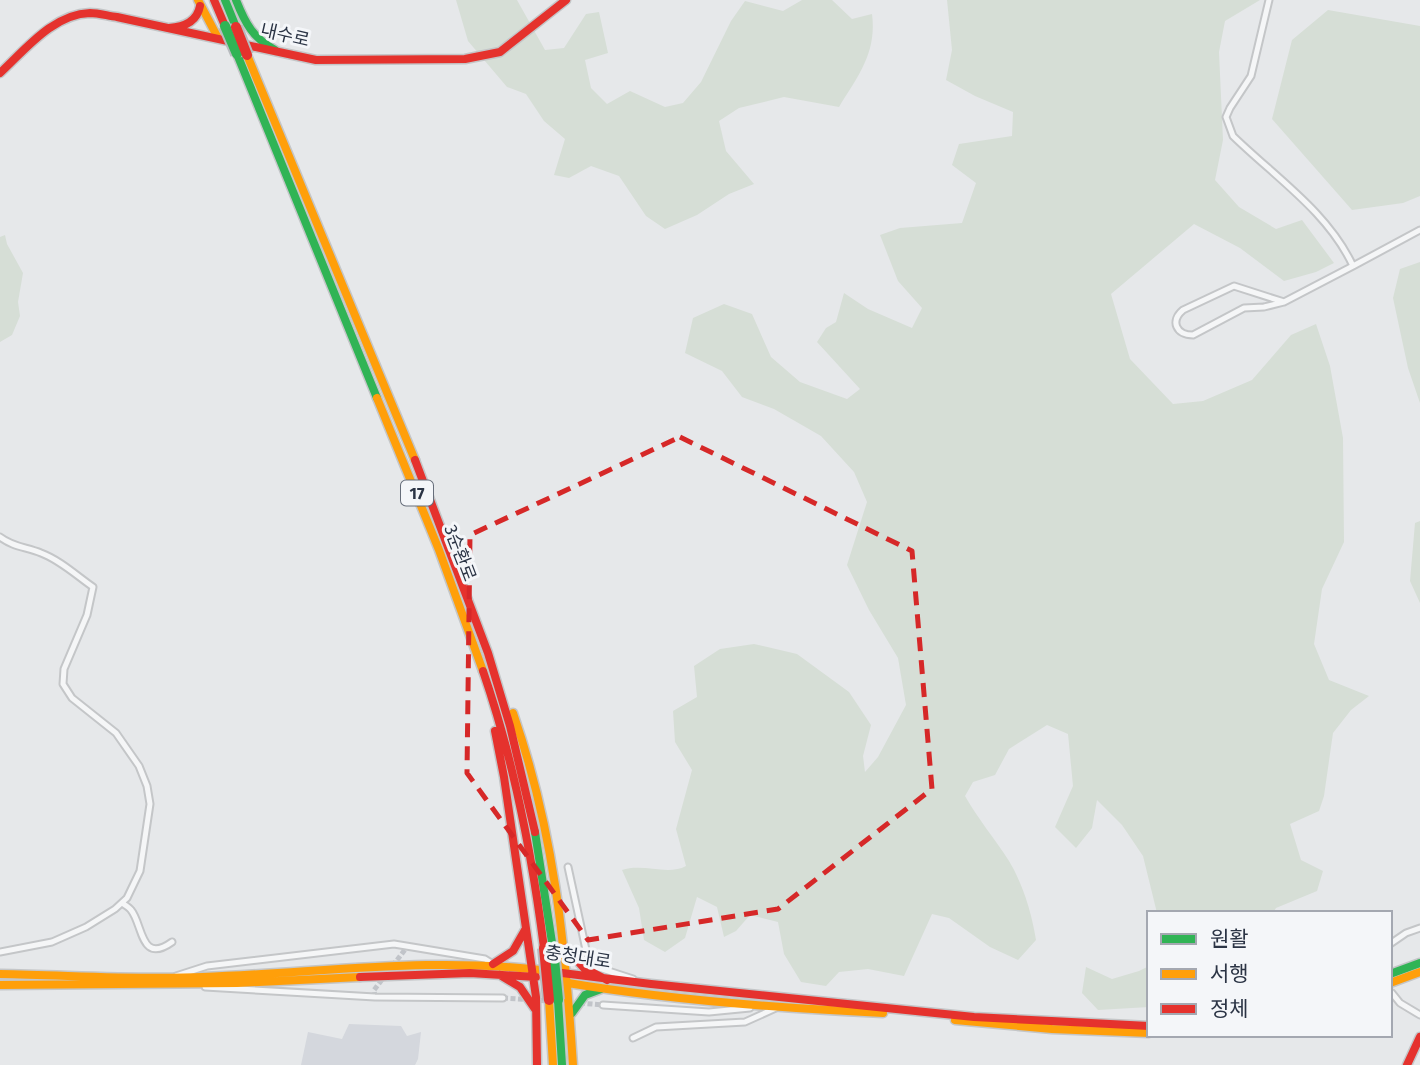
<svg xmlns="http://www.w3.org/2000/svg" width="1420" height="1065" viewBox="0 0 1420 1065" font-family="'Fira Sans','Noto Sans KR',sans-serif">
<rect width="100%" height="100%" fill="#e6e8ea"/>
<path fill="#d4d7dd" d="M349,1024L401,1026L407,1036L421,1032L418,1059L415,1065H301L308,1032L342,1039Z"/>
<path fill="#d6ded6" d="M456,0H517L545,50L564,48L586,14L599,12L608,53L585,60L591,88L607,104L630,91L665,107L683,103L701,82L731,21L745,1L783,11L802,0H832L852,19L872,14C877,53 858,76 839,107L784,97L739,108L719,121L726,151L754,184L729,194L697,215L665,229L646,216L619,176L591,166L569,178L554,175L565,139L544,121L526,94L507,87L468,41Z
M947,0H1260L1225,21L1219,52L1223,140L1215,180L1239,207L1276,229L1302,220L1334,263L1316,272L1284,281L1240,248L1194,224L1111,294L1130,359L1173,404L1203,401L1252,380L1291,335L1316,324L1330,366L1343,438L1344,542L1322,589L1314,644L1329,680L1369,696L1351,710L1333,733L1324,796L1319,811L1290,824L1301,860L1323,871L1317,891L1276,908L1273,913H1157L1143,856L1122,825L1097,800L1092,828L1076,848L1055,827L1073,786L1068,734L1047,725L1009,749L995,775L973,782L965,796C978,819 995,839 1009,861C1023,884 1032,914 1036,940L1018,960L990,947L949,918L932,914L904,976L868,969L839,972L826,986L801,982L784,954L778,922L750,915L736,931L724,937L717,907L697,897L685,938L665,952L644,940L639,908L622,870C643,863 668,876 686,866L676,829L692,770L675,742L673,711L697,697L694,666L720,649L754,644L797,654L849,692L871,725L863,756L865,772L878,757L906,705L898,658L869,610L847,565L867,502L854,472L821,436L774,409L742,397L722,371L685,353L693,318L724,304L752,314L771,357L800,382L847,399L860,389L817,342L826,328L836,322L844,293L868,309L912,328L922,308L898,281L880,235L900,228L962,223L976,183L952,165L959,144L1012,136L1013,112L975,96L946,80L952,50Z
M1328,10L1420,26V196L1403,203L1352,210L1272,119L1292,40Z
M5,235L7,244L23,273L18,302L20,316L12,335L0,342V237Z
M1420,262V403L1408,368L1393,298L1400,269Z
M1420,521V603L1410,581L1415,523Z
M1149,966V1007L1098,1010L1082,993L1086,967L1112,979L1139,971Z"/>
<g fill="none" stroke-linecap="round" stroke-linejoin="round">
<path stroke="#c1c4c9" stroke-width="5" stroke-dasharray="5 2.5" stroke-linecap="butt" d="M375,997L374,990L407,947
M503,998L549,1001
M580,1003L603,1005"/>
<g stroke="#c4c6c8" stroke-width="9">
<path id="street" d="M1269,0L1251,76L1230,108L1226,117L1233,136C1275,177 1328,212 1353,266L1420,230
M1284,302L1234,286L1183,310C1170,321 1176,335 1193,335L1244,308L1264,307L1284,302L1353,266
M0,537C13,547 26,547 41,553C60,560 77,576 93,587L87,615L64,669L63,684L72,698L116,733L139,766L147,786L150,804L140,871L127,898L115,909L86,927L52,942L0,952
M568,867L588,959L593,966L633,979
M122,903C125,905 129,907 131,910C143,924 140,965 172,942
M1390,944L1406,933L1420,928
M176,976L207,966L394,944L485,959L493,964
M205,987L375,997L503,998
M1392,993L1400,1003L1420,1015
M603,1005L709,1012L750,1008
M633,1038L656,1027L745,1022L776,1008"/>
</g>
<g stroke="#c4c6c8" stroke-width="11">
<path id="fast" d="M225,0L236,27
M236,0C245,23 253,38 275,50
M237,54L377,398
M535,832L553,949
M1390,974L1420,963
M558,1000L562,1065
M572,1013L585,995L601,989"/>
</g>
<g stroke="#c4c6c8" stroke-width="11">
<path id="slow" d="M198,0L218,38
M247,55L415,460
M377,398L439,550L483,671
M513,713C554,831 565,942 573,1065
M0,974C68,975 135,980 203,977C320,973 432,956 549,971
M562,982C668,1000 775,1008 883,1013
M1390,983L1420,972
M0,985L237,983L360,977
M549,1000L553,1065
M955,1020L1052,1029L1149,1033"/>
</g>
<g stroke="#c4c6c8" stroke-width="11">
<path id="jam" d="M214,0L225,26
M169,28C184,27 197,22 200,6
M0,73C25,50 53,14 90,13C99,13 108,16 117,17L316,60L465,59L500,52L566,0
M415,460L488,653L510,726L535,832
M483,671C514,761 532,854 544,948
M495,731L504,777L536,997L537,1065
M566,948L584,968L607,980
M493,964L513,951L525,930
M562,973L651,984L974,1017L1149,1026
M500,975L520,987L535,1009
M360,977L470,973L536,977
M1407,1065L1420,1037"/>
</g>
<use href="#street" stroke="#f5f6f7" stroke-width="5"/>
<use href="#fast" stroke="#30b455" stroke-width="8"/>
<use href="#slow" stroke="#ff9f0a" stroke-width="8"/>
<use href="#jam" stroke="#e5322d" stroke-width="8"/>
<g stroke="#b8bbbf" stroke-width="14" stroke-linecap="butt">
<path id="fast-bridge" d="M225,26L237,54
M553,949L558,1000"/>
</g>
<g stroke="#b8bbbf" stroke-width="14" stroke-linecap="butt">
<path id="jam-bridge" d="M236,27L247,55
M544,948L549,1000"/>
</g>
<use href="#fast-bridge" stroke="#30b455" stroke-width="10"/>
<use href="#jam-bridge" stroke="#e5322d" stroke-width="10"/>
</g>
<path fill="none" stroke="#d62828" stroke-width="5" stroke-dasharray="14 9" stroke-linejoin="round" d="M680,437L912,551L932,789L778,909L588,940L467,773L470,535Z"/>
<g text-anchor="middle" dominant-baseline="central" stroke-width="6" stroke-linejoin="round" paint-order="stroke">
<rect fill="#f4f6f9" stroke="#676e7b" stroke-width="2" x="401" y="480.5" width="32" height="25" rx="5"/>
<g font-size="16" font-weight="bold" fill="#2b3445">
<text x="417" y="493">17</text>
</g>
<g font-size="18" fill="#2b3445" stroke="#f4f6f9">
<text transform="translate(285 35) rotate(13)">내수로</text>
<text transform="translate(460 553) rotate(69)">3순환로</text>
<text transform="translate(578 957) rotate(9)">충청대로</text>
</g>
</g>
<rect x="1147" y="911" width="245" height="126" fill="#f4f6f9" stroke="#a4a8b1" stroke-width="2"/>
<rect x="1161" y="934" width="35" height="10" fill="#30b455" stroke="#a4a8b1" stroke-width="2"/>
<text x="1210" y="946" font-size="21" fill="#2b3445">원활</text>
<rect x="1161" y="969" width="35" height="10" fill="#ff9f0a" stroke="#a4a8b1" stroke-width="2"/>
<text x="1210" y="981" font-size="21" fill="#2b3445">서행</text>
<rect x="1161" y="1004" width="35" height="10" fill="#e5322d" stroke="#a4a8b1" stroke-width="2"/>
<text x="1210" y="1016" font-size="21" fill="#2b3445">정체</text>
</svg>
